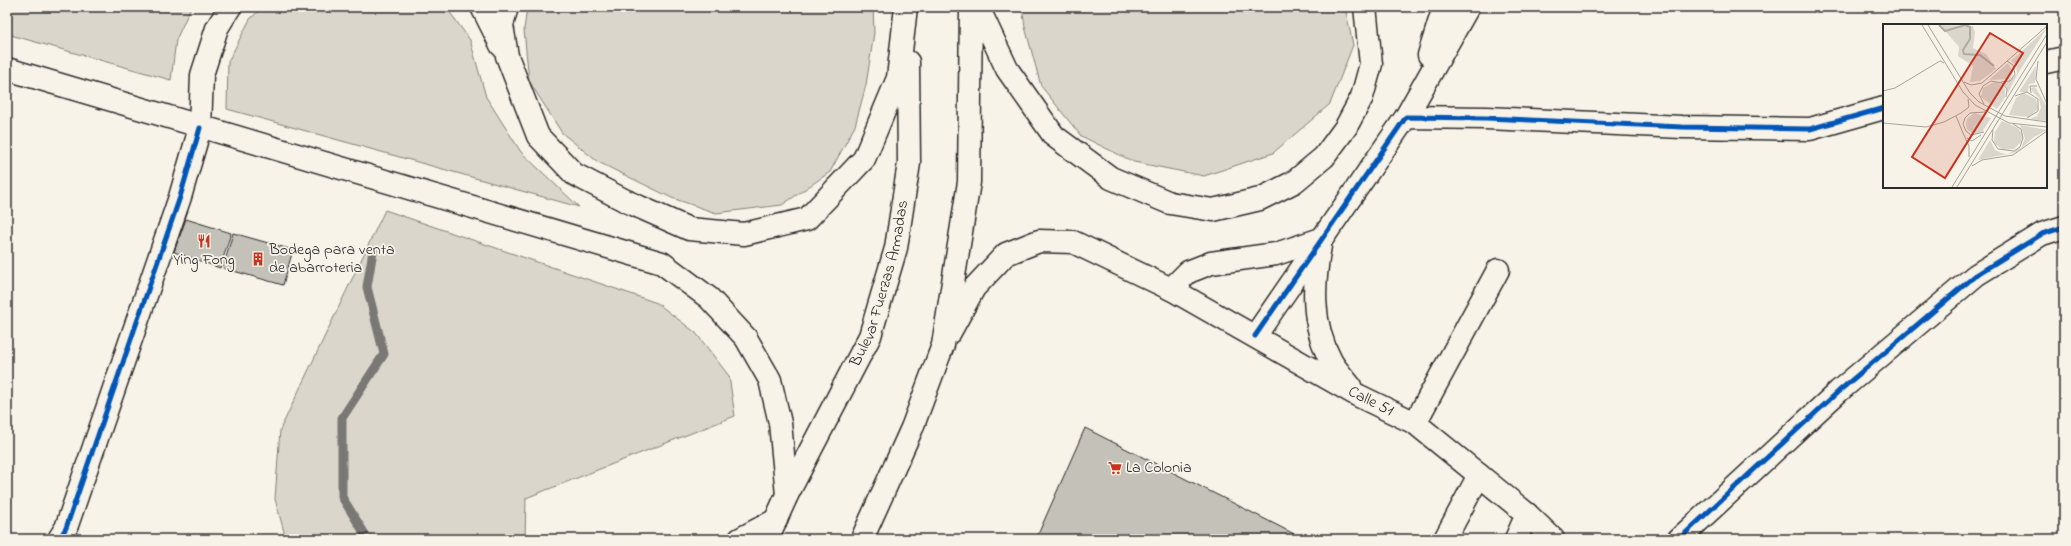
<svg xmlns="http://www.w3.org/2000/svg" width="2071" height="546" viewBox="0 0 2071 546" font-family="'Indie Flower',sans-serif">
<rect width="100%" height="100%" fill="#f7f3e8"/>
<filter id="ink" filterUnits="userSpaceOnUse"><feTurbulence type="fractalNoise" baseFrequency=".025" numOctaves="2"/><feDisplacementMap in="SourceGraphic" scale="8" xChannelSelector="R" yChannelSelector="G"/><feConvolveMatrix kernelMatrix="1 2 1 2 8 2 1 2 1" color-interpolation-filters="sRGB"/></filter>
<g filter="url(#ink)">
<path fill="#dad6cc" stroke="#82807c" d="M7,7H191L176,40L171,80L7,34Z
M263,7H446L470,40L486,97L521,152L579,207L227,109L228,62L250,19Z
M527,7H873L874,33L866,85L855,126L830,172L782,205L716,213L672,198L598,162L562,133L529,81L524,30Z
M1022,7H1345L1353,45L1330,104L1273,153L1204,176L1134,162L1081,136L1041,86L1025,27Z
M385,210L657,303L696,333L729,376L735,416L526,498L525,539H286L275,499L280,430Z"/>
<g fill="none" stroke-linecap="round" stroke-linejoin="round">
<path stroke="#7a7874" stroke-width="9" d="M368,539L342,497V418L384,354L367,287L373,251"/>
</g>
<path fill="#c4c1b9" stroke="#2b2b2b" d="M186,219L231,233L220,268L174,252Z
M233,233L293,250L283,285L223,268Z
M1085,428L1243,508L1304,539H1036Z"/>
<g fill="none" stroke-linecap="round" stroke-linejoin="round">
<g stroke="#2b2b2b" stroke-width="25">
<g id="minor">
<path d="M2046,62L2064,58"/>
<path id="s1" d="M1321,239L1276,254L1211,263L1188,272L1171,289L1357,395L1415,423L1527,514L1553,539"/>
<path d="M1320,246C1313,285 1311,324 1331,361C1336,370 1344,378 1350,386"/>
<path d="M1255,336L1406,117L1486,118L1682,127L1810,129L1884,108"/>
<path d="M1415,423L1498,270"/>
<path d="M59,539L66,528L180,197L200,128"/>
<path d="M740,539L776,520"/>
<path d="M1445,539L1479,475"/>
<path d="M1516,539L1527,514"/>
<path d="M1679,539L1839,391L1976,275L2042,234L2064,227"/>
</g>
</g>
<g stroke="#2b2b2b" stroke-width="25">
<g id="highway">
<path d="M482,7L501,45"/>
<path d="M507,7L502,25L507,56L538,136L574,174L626,201L689,229L744,234L807,219L864,159L898,78L906,7"/>
<path d="M978,7L1007,69L1054,136L1111,178L1170,203L1213,210L1260,199L1294,182L1324,157L1346,127L1362,97L1371,64L1365,7"/>
<path d="M1429,55L1444,7"/>
<path d="M7,69L662,263L709,298L746,338L770,380L780,423L787,495"/>
<path d="M1406,117L1468,7"/>
<path d="M200,128L202,75L217,28L230,7"/>
<path d="M950,332L974,288L1006,254L1039,241L1073,242L1171,289"/>
<path id="s2" d="M767,539L787,495L870,336L896,248L909,163L908,62"/>
<path d="M862,539L912,428L943,345L969,182L971,7"/>
</g>
</g>
<use href="#minor" stroke="#f7f3e8" stroke-width="22"/>
<use href="#highway" stroke="#f7f3e8" stroke-width="22"/>
<g stroke="#f7f3e8" stroke-width="8">
<path id="cycleway" d="M1255,336L1406,117L1486,118L1682,127L1810,129L1884,108
M59,539L66,528L180,197L200,128
M1679,539L1839,391L1976,275L2042,234L2064,227"/>
</g>
<use href="#cycleway" stroke="#0057b8" stroke-width="5"/>
</g>
</g>
<defs>
<g id="restaurant-bare" transform="scale(1.08)"><path d="M-5-6h1v4h1v-4h1v4h1v-4h1v5L-1.5 .5V6h-2V.5L-5-1ZM5-6V6H3V1.5H1.5Q1.5-4 5-6Z" fill="#c8321e" stroke="#f7f3e8" stroke-width="2.5" paint-order="stroke"/></g>
<g id="building-bare" transform="scale(1.08)"><path d="M-4-6H4V6H1V3H-1V6H-4ZM-2.5-4.3h1.7v1.8h-1.7ZM.8-4.3h1.7v1.8H.8ZM-2.5-1h1.7V.8h-1.7ZM.8-1h1.7V.8H.8Z" fill="#c8321e" stroke="#f7f3e8" stroke-width="2.5" paint-order="stroke"/></g>
<g id="supermarket-bare" transform="scale(1.08)"><path d="M-6-5.5h2.5l.6 2H6L4.5 2H-2.5L-4.4-4H-6ZM-1.5 3.2a1.3 1.3 0 1 0 .1 0ZM3 3.2a1.3 1.3 0 1 0 .1 0Z" fill="#c8321e" stroke="#f7f3e8" stroke-width="2.5" paint-order="stroke"/></g>
</defs>
<g fill-rule="evenodd">
<use href="#restaurant-bare" x="204" y="241"/>
<use href="#building-bare" x="258" y="259"/>
<use href="#supermarket-bare" x="1115" y="468"/>
</g>
<g text-anchor="middle" dominant-baseline="central" stroke-width="3.5" stroke-linejoin="round" paint-order="stroke">
<g font-size="16" fill="#2b2b2b" stroke="#f7f3e8" text-anchor="start">
<text x="269" y="250">Bodega para venta<tspan x="269" dy="18">de abarroteria</tspan></text>
<text x="204" y="260" text-anchor="middle">Ying Fong</text>
<text x="1126" y="468">La Colonia</text>
</g>
<g font-size="16" fill="#2b2b2b" stroke="#f7f3e8">
<text stroke="none"><textPath href="#s2" startOffset="281">Bulevar Fuerzas Armadas</textPath></text>
<text stroke="none"><textPath href="#s1" startOffset="391">Calle 51</textPath></text>
</g>
</g>
<g transform="translate(1883 24)">
<rect width="164" height="164" fill="#f7f3e8"/>
<path d="M57,1L90,2L92,8L90,24L103,30L113,45L97,57L87,58L90,42L75,32L76,23ZM164,4L134,51L125,69L121,59L134,50L133,41L128,37ZM125,39L130,48L127,55L106,56ZM153,42L152,59L146,60L145,68H136ZM111,58L118,60L122,65V73L114,85L98,73L100,64ZM152,63L164,83V97L147,95L154,92L158,84L156,74L149,67L148,64ZM141,69L153,75L155,85L146,93L126,91L133,74ZM91,89L108,94L99,108L90,110L84,105L83,100L84,95ZM119,97L135,104L140,111L138,118L131,125L120,126L111,119L112,108ZM137,101L164,106L151,113L134,128L95,136L107,116L112,126L118,129L124,130L138,124L142,114Z" fill="#dad6cc"/>
<path fill="none" stroke="#afaca4" stroke-width="2" d="M56,1L62,7L82,1L87,3V15L80,26L81,30L97,31L111,42"/>
<path fill="none" stroke="#a5a39c" stroke-width="1" d="M39,1L80,68L92,81L126,99L164,103M45,1L87,69L96,78L122,92L164,98M155,37L153,55L164,80M81,58L88,61L99,59L164,2M118,58L127,57L132,50L130,41L124,37M0,67L12,64L57,37L61,39M148,69L147,62H154M132,72L144,68L155,75V87L144,94M101,80L96,70L100,62L108,57L119,59L124,65L123,73M78,89L86,83L85,75M73,92L80,109M0,99L43,103L61,98L78,89M110,106L109,116L115,125L131,127L137,123L140,114L138,105L130,100M101,108L88,111L83,107L80,100L82,94L87,89L102,88M80,109L86,122V133M84,114L89,117L98,111M89,142L99,136L130,131L164,107M69,163L164,10M74,163L164,18"/>
<path fill="#c8321e" fill-opacity="0.15" stroke="#c8321e" stroke-width="2" d="M107,9L140,29L62,154L29,133Z"/>
<rect width="164" height="164" fill="none" stroke="#2b2b2b" stroke-width="2"/>
</g>
<rect width="2071" height="546" fill="none" stroke="#f7f3e8" stroke-width="24"/>
<rect x="12" y="12" width="2047" height="522" fill="none" stroke="#2b2b2b" stroke-width="1.5" filter="url(#ink)"/>
</svg>
